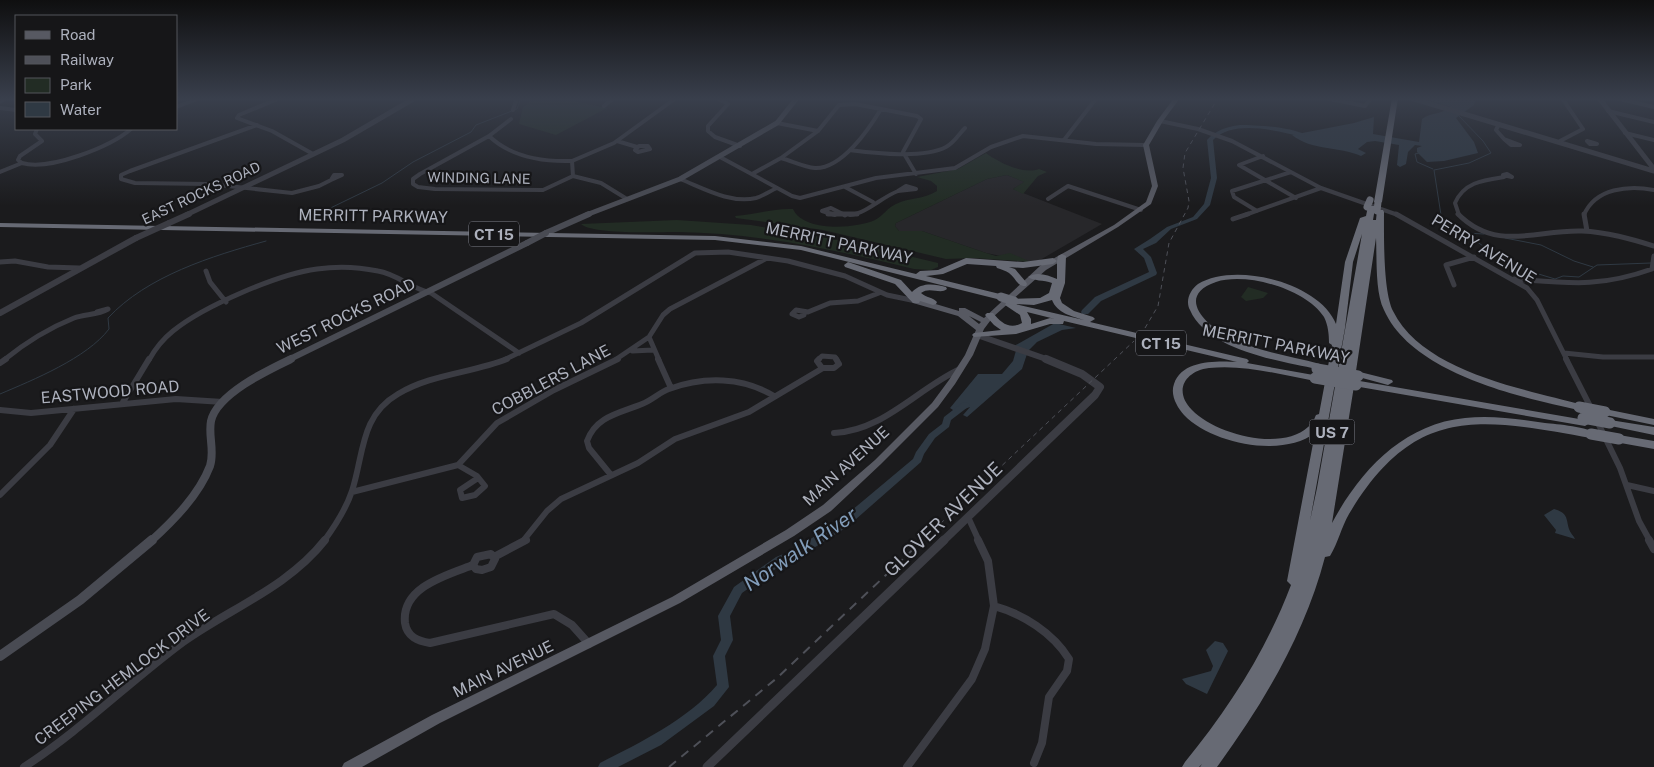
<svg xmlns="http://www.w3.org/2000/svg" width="1654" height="767" viewBox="0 0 1654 767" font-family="'Public Sans',sans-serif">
<rect width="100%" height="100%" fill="#1b1b1d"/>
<path fill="#27272a" d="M1007,175L1025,182L1013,189L1102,224L1040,260L1031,262L986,253L922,231H899L895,226L896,223L987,179Z"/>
<path fill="#222c24" d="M531,101H573L607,108L556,135L519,124L523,107Z
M986,153C998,162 1023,175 1039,169L1047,172L1038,176L1023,194L1013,189L1024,182L1007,175L987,179L896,223L895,226L899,231H922L986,253L996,256L1010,253L1031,262L974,258L946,259L823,230L736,218L735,216C755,215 773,208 793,209C803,232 855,229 875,220C883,216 888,207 896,204C910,197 923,200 937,191V186L931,181L917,177L958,169Z
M677,220L751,225L850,242L938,263V267L931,270L914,269C837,250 758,233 678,232C659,232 593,235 581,224Z
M1248,287L1268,293L1263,298L1246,301L1241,297Z"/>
<path fill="#2f3943" d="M1430,98H1476L1474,105L1456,118L1474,142L1478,153L1444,161L1427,162L1417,152V148L1422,146L1415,145L1408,152L1406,164L1400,167L1397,165L1399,145L1375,141L1367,142L1358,149L1366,153L1361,156C1339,146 1312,151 1292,135L1354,123L1374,117L1373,134L1419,142L1422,119C1431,112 1441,115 1450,107L1429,100Z
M1055,323L1076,328L1062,330L1037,342L1028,351L1022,369L967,417L963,415L970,407L956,412L950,408L978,374H1002L1013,361L1017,347L1014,346Z
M1554,509C1568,513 1566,518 1569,529C1570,533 1574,536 1575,539L1555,533L1556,530L1544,515Z
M1215,641L1223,643L1228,651L1207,694L1186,684L1182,679L1211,671L1213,666L1206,650Z"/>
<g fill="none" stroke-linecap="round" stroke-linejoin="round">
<path stroke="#2f3943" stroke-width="1" d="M1459,116L1483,141L1491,153L1469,163L1434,170L1441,215L1463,233L1502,258L1532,272L1555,279L1563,276L1579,277L1597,265L1651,263
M1419,153L1415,154L1417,162L1433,169
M314,216L382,183L413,162L471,132L476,125L517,109L521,98
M1466,233L1484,234
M1505,238L1541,245L1574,261L1593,267
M0,394C33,380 87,358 109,329L108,318C147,276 212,256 266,241"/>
<path fill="#2f3943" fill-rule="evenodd" d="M1240,125C1257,125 1291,127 1306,135L1303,137C1277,131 1234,119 1213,140L1217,178L1210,205L1197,219L1171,229L1156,243L1143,249L1151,257L1157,273L1156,275L1101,301L1088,314H1082L1081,312L1082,310L1095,297L1149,272L1144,258L1134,249L1150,239L1167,227L1193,217L1204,204L1211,178L1207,140C1216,130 1226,127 1240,125Z
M965,402L968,403L970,405L968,407L951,420L949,427L935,438L924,454L921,462L847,527L801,556L784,563L742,593L730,616L733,640L725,656L729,687L714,706L661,745L618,767H598L600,763C641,742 687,720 717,685L713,656L721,640L718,616L734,587L776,557L793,550L839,521L913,459L916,452L929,434L942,424L944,417L962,403Z"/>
<path stroke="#3b3c43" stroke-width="4" d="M280,98L239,115L237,118L272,131L313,154
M717,98L728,104L708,126V131L715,137L740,146
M1325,98L1365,106L1371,98
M1616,98L1654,107
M604,106L614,98
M176,107L200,98
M0,108L16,110
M513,110L517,98
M1608,111L1654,122
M511,119L489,136L420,174L413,179V184L418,187L435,189L543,190L573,176
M1160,121L1198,129L1232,141L1321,188L1398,215
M777,123L818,131
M1499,124L1496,130L1504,139
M257,125L130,171L121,175V179L135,183L209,184L292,193L319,186L331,180
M1625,133L1654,140
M489,136C511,157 542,162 572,161L573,176
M1504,139L1520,145H1511Z
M1064,140L1095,100
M617,141L637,147
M1560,141L1583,129L1562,98
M1587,141L1597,144H1590Z
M639,146H648L650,149L638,152L635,150Z
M850,150C875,153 923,159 946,147C954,143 959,134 965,128
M1263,156L1239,165L1296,198
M720,157L792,196L800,198L876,178L955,168L991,147L1023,136L1096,144L1146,145
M781,158C792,161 804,167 815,168C842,169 869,129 881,109
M572,161L614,143L676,98
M22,163C49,171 110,147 131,129
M22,163L18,160L20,156L42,141L35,134L37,129
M0,172L22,163
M752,174L781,158L818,131L839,105L855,104L917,116L921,119L903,152L916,174
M1507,174L1512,177L1503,175Z
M334,175H342L331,180Z
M573,176L601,183L627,199
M680,179C703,188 730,204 756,198C763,196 770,191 777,188
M906,186L916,189L898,191Z
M845,187L873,202
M1048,199L1068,186L1141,210
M1257,211L1234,197L1232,191L1291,172
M835,215L822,211L831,208L845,215
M850,215C867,213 882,197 898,191
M1245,215L1321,188
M1459,215L1455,203C1464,182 1484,180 1504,177
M1584,215C1595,188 1629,185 1654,190"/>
<path stroke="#3b3c43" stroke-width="5" d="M828,214H857
M843,214L845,215
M1396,214L1527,288L1537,300L1567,360
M1458,214C1497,253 1538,229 1582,231C1607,232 1631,239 1654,246
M1584,214L1587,231
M1233,219L1248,214
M0,262L15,261L48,267L79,268
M206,271L210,282L226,302
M1514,279C1568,283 1599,288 1652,269L1654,256
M1454,285L1446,265L1474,257
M804,312V315L799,317L792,314L796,310L808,312L830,303L858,301L879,293
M632,351L653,350
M1564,353L1603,357H1654
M4,360C25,343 49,328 74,318C85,314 98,315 108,309L97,312
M149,360C155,349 163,339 173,331C204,306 278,274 317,269C337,266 359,267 378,271C397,274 412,289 431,293L519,353
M504,360L581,323L695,253L728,252L788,261L845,276L887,295L916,301
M615,360L649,337
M659,360L649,337L663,315L670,309L767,258
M818,360L822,356L835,357L837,360"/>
<path stroke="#3b3c43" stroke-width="6" d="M658,359L671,388
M819,359L817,361L822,368H834L839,364L836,359
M1566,359L1592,410
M0,363L6,359
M123,402L149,359
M0,410L31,413L176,399L223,402
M1597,421L1620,468L1639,521L1650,541
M834,433C883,431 917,389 960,369
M458,465L477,476L485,486L475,495L462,498L460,490L478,478
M611,475L589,448L587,441C596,416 620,413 642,404C652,400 660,392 669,389C704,376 743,377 774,396
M1627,485L1654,491
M352,492L458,465L497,423L554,390L618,359
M0,495L50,445L74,409
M968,517L979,541
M324,541C335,526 346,509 352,491C364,454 360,416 398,394C431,374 472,373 507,359
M523,541L547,511L561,499L638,463L675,439L749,412L823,368"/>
<path stroke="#3b3c43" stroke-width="8" d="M978,540L988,561L994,606C1023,614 1053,633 1069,659L1067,671L1049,697L1042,743L1034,763
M1649,540L1654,549
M491,554L495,559L491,567L482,570L476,569L473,565L477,557Z
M494,557L526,540
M473,565C447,575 401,587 405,623C407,637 418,641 430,643L554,614L572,625L589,644
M24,767C81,730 129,682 183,642C231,608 288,587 325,540
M907,767L972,679L985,649L994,606"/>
<path stroke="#3b3c43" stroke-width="5" d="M1411,98L1654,171
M1599,98L1654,169
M0,101L5,98
M186,215L343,140L415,98"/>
<path stroke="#3b3c43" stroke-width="6" d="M169,223L189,214
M0,313L136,238
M977,335L1049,360"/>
<path stroke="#3b3c43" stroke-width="8" d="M943,541L1095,395L1100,387L1082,374L1046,359"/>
<path stroke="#3b3c43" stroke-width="9" d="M707,767L944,540"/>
<path stroke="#494b53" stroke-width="5" d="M586,215L680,179L777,123L797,98"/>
<path stroke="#494b53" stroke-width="6" d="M546,233L589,214
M288,360L527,243"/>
<path stroke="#494b53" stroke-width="8" d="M151,541C173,521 199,495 210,466C215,451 208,436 211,421C217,394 268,370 291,359"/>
<path stroke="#494b53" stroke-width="10" d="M0,656L80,600L152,540"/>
<path fill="#575962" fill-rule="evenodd" d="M1174,98H1180L1163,121L1149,145L1158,186L1151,204L1118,227L1046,270L993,317L984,329L973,355L955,384L938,407L881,464L831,511L794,536L680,603L440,723L362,767H342L344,763L432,715L672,597L786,530L823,505L875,460L932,403L949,380L965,355L976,330L958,316L913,303L912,301L913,299H919L959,311V308H965L984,318L1040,266L1114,225L1146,202L1152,186L1143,145L1157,121ZM969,316L981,322L979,324Z"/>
<path fill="#676a74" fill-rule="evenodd" d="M1392,98H1398L1382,202L1378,204L1374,202Z
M1368,206H1374L1375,208L1373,220H1376L1377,210H1383L1384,212C1384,236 1383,291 1393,311C1423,372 1524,389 1583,405L1584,407L1579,410C1518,397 1412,373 1384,310C1375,292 1377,259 1376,238L1356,371L1392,380L1393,382L1388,385L1355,376L1354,380L1585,420L1590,423L1585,426L1354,386L1332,523C1360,471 1403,424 1465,418C1491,415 1518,419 1545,423C1556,424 1590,427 1596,434L1591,438C1479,418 1415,404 1349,514C1341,528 1338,543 1330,556L1325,557C1305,634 1263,704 1217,767H1200L1202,764L1199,767H1182L1185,762C1229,708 1266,651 1291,585L1287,581L1315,433C1282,458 1212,444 1184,415C1177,407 1170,395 1174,384C1182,360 1216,361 1237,362L1064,321L1063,324H1050L1016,334L974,337L972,335L974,333L1001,330L994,325L985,315L987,313H993C1001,323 1010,330 1022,323L1020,315L1005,305L1006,303H1011V299L1040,298L1049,293L1052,283C1044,280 1033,281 1028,277C1036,271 1048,275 1057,279V261L1053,264L1023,268L1009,267L1015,269L1026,282L1027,284L1026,286C1017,287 1016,278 1009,273C1006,271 1001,269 997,268L996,266L967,264L943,274L926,276L1004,295L1005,297L1004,299L1001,300L801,250L715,240L0,227V223L715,236L801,246L916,274L920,271L938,270L966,258L1023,262L1053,258L1057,261L1058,256L1062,254L1066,256L1065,283L1060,298L1062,303L1074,311L1093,317L1095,319L1090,322L1247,359L1249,361L1247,363L1319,376L1320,378L1315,381C1281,375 1244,364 1209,368C1185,371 1173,391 1192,410C1215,434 1281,452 1308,427C1313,424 1314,419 1316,415L1319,414L1332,345L1329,343C1329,334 1328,325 1324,317C1306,289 1247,272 1216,282C1175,296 1206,326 1229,337C1258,352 1290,356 1320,364L1322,366L1317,369C1279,361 1207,350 1190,310C1185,301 1190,290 1198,284C1235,261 1320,283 1336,324L1345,262L1360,218L1366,216ZM1362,234L1317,488L1310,521L1345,328L1353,262ZM1052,300C1057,313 1071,316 1084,320L1015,304L1034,305ZM1027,312L1055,319L1050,318L1031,324V319Z
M848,262L901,280L912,292C922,282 934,284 946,287L947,289C940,295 930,286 921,293C926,298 933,297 937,302L936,304L933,305L920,301L919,303H913L895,284L845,267L844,265Z
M1605,409L1654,419V425L1601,414L1600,412Z
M1610,420L1654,427V435L1606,425L1605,423Z
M1619,435L1654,441V449L1615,442L1614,439L1615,436Z"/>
<path stroke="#4e5058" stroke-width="1" stroke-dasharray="4.5 4" stroke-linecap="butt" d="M1145,328L1158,306L1169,243L1188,208L1189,201L1183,168L1185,153L1218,98
M922,541L1134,341"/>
<path stroke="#4e5058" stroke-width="2" stroke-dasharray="9 7" stroke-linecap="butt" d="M669,767L777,678L923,540"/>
<path stroke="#3b3c43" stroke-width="6" d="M136,238L169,223"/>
<path stroke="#494b53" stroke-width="6" d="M527,243L546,233"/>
<path stroke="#676a74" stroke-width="7" d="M1367,207L1370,200
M1377,211L1378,202"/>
<path stroke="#676a74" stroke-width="9" d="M1001,297L1014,301"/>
<path stroke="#676a74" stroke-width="11" d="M1317,369L1358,376
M1315,378L1356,385
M1579,407L1605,412
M1583,418L1610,423
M1591,434L1619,439"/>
</g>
<linearGradient id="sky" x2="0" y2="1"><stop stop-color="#0f0f10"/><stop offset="0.48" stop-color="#393f4c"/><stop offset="1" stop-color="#393f4c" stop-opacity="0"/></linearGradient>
<rect width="1654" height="206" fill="url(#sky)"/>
<g text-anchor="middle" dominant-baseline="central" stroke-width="4.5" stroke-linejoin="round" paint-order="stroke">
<g font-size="14" fill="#adb1bd" stroke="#161618">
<text transform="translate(479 178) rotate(1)">WINDING LANE</text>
<text transform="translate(201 193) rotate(-25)">EAST ROCKS ROAD</text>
</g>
<g fill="#161618" stroke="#80828c" stroke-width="1">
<rect x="469" y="221.5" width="50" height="25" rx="4"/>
<rect x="1136" y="330.5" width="50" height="25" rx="4"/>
<rect x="1309.5" y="419.5" width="45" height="25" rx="4"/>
</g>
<g font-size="15" font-weight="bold" fill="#adb1bd">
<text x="494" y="234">CT 15</text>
<text x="1161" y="343">CT 15</text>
<text x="1332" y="432">US 7</text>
</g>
<g font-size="16" fill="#adb1bd" stroke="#161618">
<text transform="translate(373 216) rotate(1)">MERRITT PARKWAY</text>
<text transform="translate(839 243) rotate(12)">MERRITT PARKWAY</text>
<text transform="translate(1484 249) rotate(31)">PERRY AVENUE</text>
<text transform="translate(346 316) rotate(-26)">WEST ROCKS ROAD</text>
<text transform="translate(1276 344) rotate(11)">MERRITT PARKWAY</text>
<text transform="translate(551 380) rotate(-28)">COBBLERS LANE</text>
<text transform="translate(110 392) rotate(-5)">EASTWOOD ROAD</text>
<text transform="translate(846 466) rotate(-42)">MAIN AVENUE</text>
<text transform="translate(503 669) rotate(-26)">MAIN AVENUE</text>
<text transform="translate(122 677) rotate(-37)">CREEPING HEMLOCK DRIVE</text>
</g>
<g font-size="19" fill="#adb1bd" stroke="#161618">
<text transform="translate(943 519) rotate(-44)">GLOVER AVENUE</text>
</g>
<g font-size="21" font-style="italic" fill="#829dba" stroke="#161618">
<text transform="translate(800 549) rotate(-34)">Norwalk River</text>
</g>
</g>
<rect x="15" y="15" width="162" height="115" fill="#161618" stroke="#52545a"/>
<rect x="25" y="31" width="25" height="8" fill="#575962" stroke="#52545a"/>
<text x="60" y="40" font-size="15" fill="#adb1bd">Road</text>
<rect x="25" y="56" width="25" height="8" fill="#4e5058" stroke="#52545a"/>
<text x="60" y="65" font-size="15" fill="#adb1bd">Railway</text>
<rect x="25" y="78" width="25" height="15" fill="#222c24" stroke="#52545a"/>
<text x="60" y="90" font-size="15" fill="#adb1bd">Park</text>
<rect x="25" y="102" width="25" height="15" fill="#2f3943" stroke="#52545a"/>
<text x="60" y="115" font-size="15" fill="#adb1bd">Water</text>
</svg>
